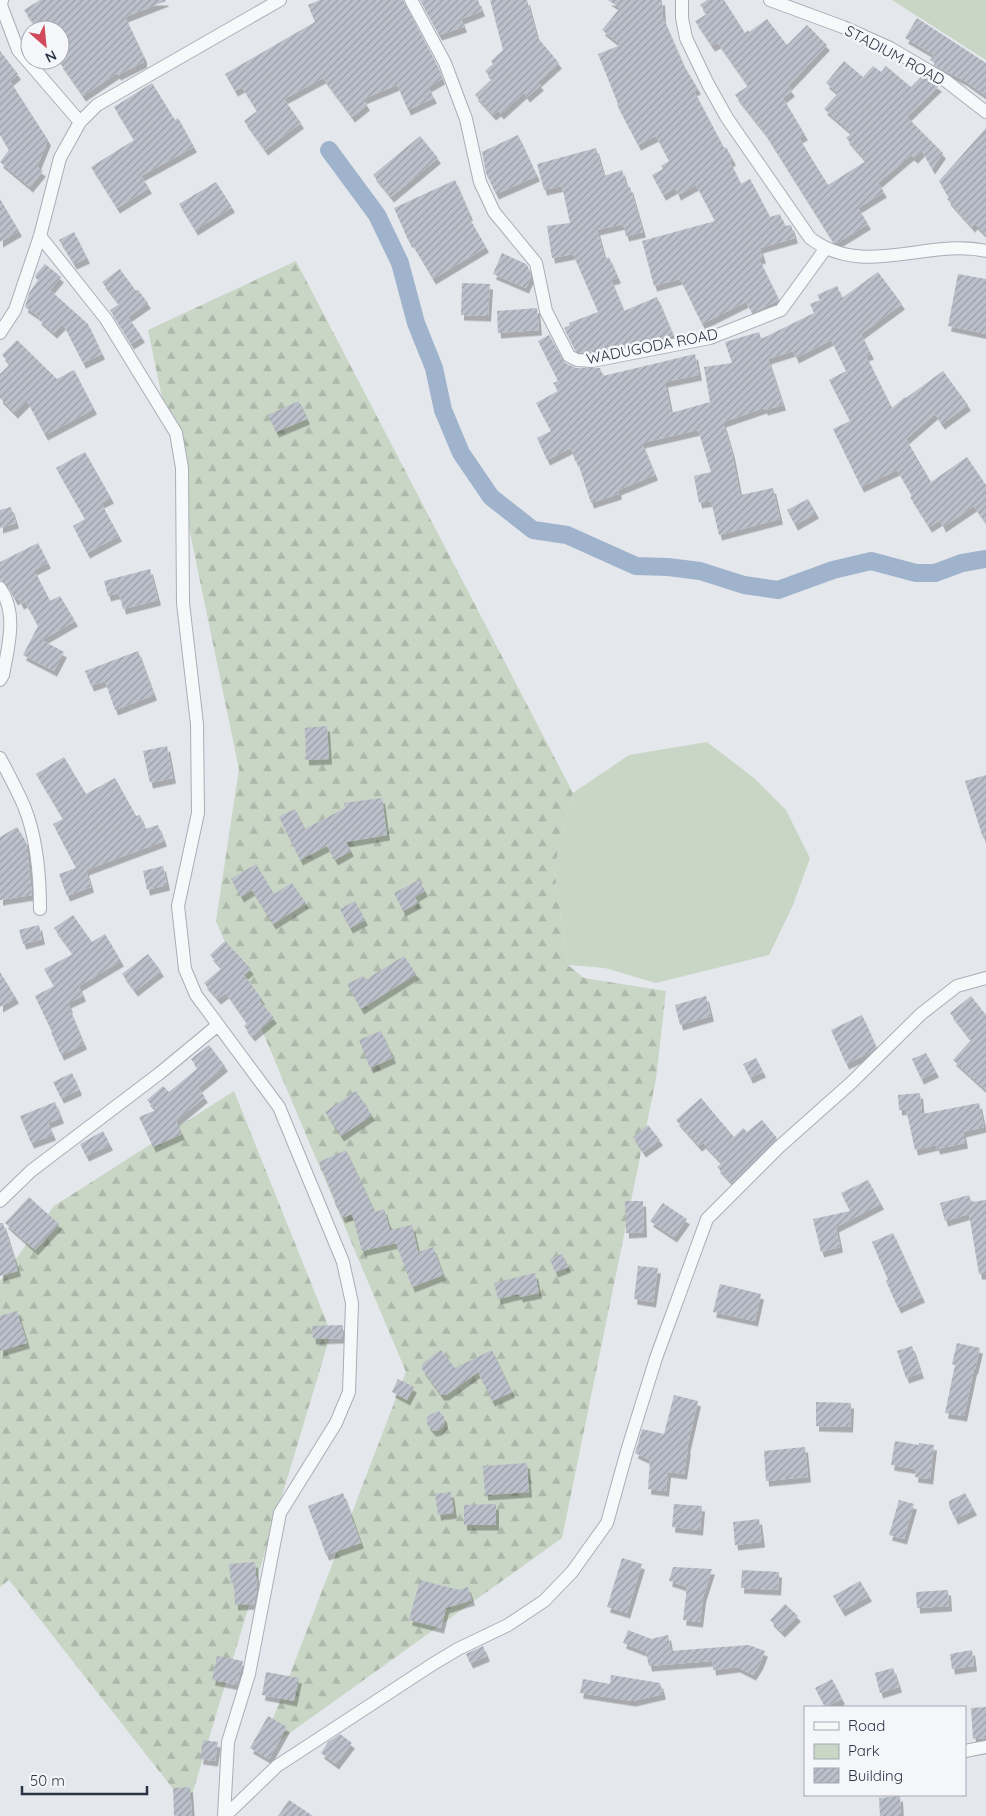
<svg xmlns="http://www.w3.org/2000/svg" width="986" height="1816" viewBox="0 0 986 1816" font-family="Quicksand,sans-serif">
<defs>
<pattern id="forest-firs" width="22" height="20" patternUnits="userSpaceOnUse" patternTransform="scale(1.25)"><rect width="22" height="20" fill="#c9d6c5"/><path d="M5 1l3.5 6h-7zM16 11l3.5 6h-7z" fill="#adb8ab"/></pattern>
<pattern id="building-hatch" width="6" height="6" patternUnits="userSpaceOnUse" patternTransform="scale(1.25)"><rect width="6" height="6" fill="#bbc0ca"/><path d="M-1 1l2-2M0 6l6-6M5 7l2-2" fill="none" stroke="#989da6"/></pattern>
<filter id="shadow"><feDropShadow dx="3" dy="5.5" stdDeviation="0" flood-color="#0004"/></filter>
</defs>
<rect width="100%" height="100%" fill="#e4e7ec"/>
<path fill="#c9d6c5" d="M892,0H986V60Z
M707,742L754,778L786,810L810,858L793,905L769,955L656,983L605,968L568,965L554,868L573,793L629,755Z"/>
<path fill="url(#forest-firs)" d="M296,261L573,793L554,868L568,965L584,978L666,991L656,1079L562,1538L259,1755L406,1372L216,921L239,769L148,330Z
M234,1091L331,1333L188,1808L9,1580L0,1587V1281L54,1206Z"/>
<g fill="none" stroke-linecap="round" stroke-linejoin="round">
<path stroke="#9fb4cc" stroke-width="18" d="M329,150L377,215L400,263L416,323L434,368L443,410L461,453L491,497L533,530L567,535L636,566L668,567L700,571L744,585L778,590L833,570L871,561L916,573H935L962,563L986,559"/>
</g>
<path fill="url(#building-hatch)" filter="url(#shadow)" d="M40,0H165L166,1L125,17L144,57V62L118,75L117,73L83,96L60,63V30H38L24,10Z
M320,0H403L436,63L442,79L428,87L434,98L408,110L397,85L363,99L367,105L352,117L323,78L284,99L301,123L265,150L244,121L257,111L242,87L235,91L225,74L315,22L308,5Z
M420,0H478L482,11L461,19L464,27L439,35Z
M490,0H527L537,37L559,63L538,82L541,85L527,97L524,93L501,114L498,111L493,115L475,95L492,79L485,71L493,64L491,61L503,50Z
M608,0H662L663,18L683,64L698,89L694,91L724,148L726,147L733,160L730,162L741,184L750,179L770,217L780,214L784,226L791,225L795,238L760,248L763,258L759,259L779,300L777,301L752,313L746,302L702,324L680,279L654,286L642,241L715,221L696,185L678,195L675,188L663,195L652,175L663,169L661,166L669,161L656,136L638,145L617,105L618,104L598,54L621,45L602,30L620,8Z
M707,0H724L745,33L748,30L749,32L767,19L787,45L807,25L827,45L788,86L792,91L783,98L805,135L799,138L828,185L866,161L846,138L852,133L824,109L838,93L826,83L844,61L863,77L873,66L881,72L886,66L911,87L922,76L939,86L907,117L943,153L932,169L922,151L915,158L911,155L878,183L884,192L858,208L868,224L837,243L833,242L764,132L735,95L748,86L718,43L712,46L695,21L707,14L700,5Z
M917,18L986,63V96L965,81L934,65L935,63L930,60L934,55L905,38Z
M0,51L18,74L10,81L48,140L37,167L43,171L30,187L0,162L9,150L0,135Z
M152,83L175,120L178,118L194,147L141,176L149,188L117,208L91,167L134,140L114,107Z
M986,128V235L975,224L972,227L947,199L949,198L939,181Z
M518,135L537,176L496,194L486,173L482,152Z
M420,136L438,158L391,197L373,175Z
M596,148L604,176L622,170L627,188L630,187L643,232L626,236L623,224L597,230L605,259L609,257L618,278L611,280L624,311L657,297L673,335L664,339L591,353L579,352L575,350L564,328L570,325L569,323L598,312L573,254L552,258L547,226L570,223L562,186L544,190L537,164Z
M455,180L470,215L468,216L486,247L433,279L411,242H409L394,208Z
M216,182L232,207L195,230L179,204Z
M0,199L19,231L0,242Z
M74,232L87,258L74,264L59,240Z
M502,253L526,264L528,267L531,277L526,288L493,274Z
M45,264L61,277L50,290L88,324L102,354L83,363L63,324L54,333L38,319L40,317L25,307L29,293L38,280L35,277L36,274Z
M120,269L136,291L138,290L148,303L128,317L142,337L131,344L110,310L119,304L102,282Z
M878,272L902,304L861,334L871,354L866,356L892,408L905,397L906,398L943,371L968,405L942,424L935,414L906,439L931,482L967,457L986,485V523L974,506L943,527L940,520L929,527L910,497L912,496L897,470L861,487L833,429L850,421L829,380L846,371L831,340L796,358L793,351L768,359L783,405L765,410L764,408L723,422L732,453L740,495L773,488L780,519L719,535L711,501L699,503L694,476L711,472L698,430L642,443L655,475L618,490L619,494L591,503L577,460L575,461L571,448L547,460L537,438L551,431L536,403L558,391L553,383L558,381L538,341L549,335L565,363L576,368H600L603,376L695,354L699,375L665,382L671,413L710,402L704,367L732,363L725,342L759,332L761,339L814,313L810,304L820,300L817,295L837,286L842,298Z
M958,274L986,279V334L948,326Z
M462,283L490,284L488,316L461,315Z
M537,308L539,330L498,333L497,311Z
M17,340L57,379L74,370L94,409L45,435L27,401L15,413L0,398V374L10,364L2,355Z
M299,401L307,419L276,432L268,415Z
M85,452L111,498L101,503L119,536L87,553L73,526L85,519L56,468Z
M808,499L816,513L795,525L787,510Z
M11,507L16,523L0,528V510Z
M38,543L48,563L34,570L50,601L60,596L75,621L42,640L64,652L54,671L23,655L38,626L25,602L21,604L18,598L15,600L7,584L0,580V562Z
M150,569L158,600L123,609L119,593L108,596L104,581Z
M138,651L154,695L115,710L105,681L91,686L85,671Z
M327,726L329,759L306,760L305,728Z
M167,746L173,778L150,783L143,751Z
M64,757L86,794L115,778L136,816L140,815L145,829L158,825L164,841L86,870L91,887L67,896L59,874L76,868L53,824L63,819L36,774Z
M986,775V837L983,838L965,781Z
M382,798L387,835L346,842L351,851L335,860L327,846L300,860L279,817L295,809L305,829L345,808L344,803Z
M17,827L26,842L32,895L0,900V837Z
M256,864L274,894L292,883L306,903L273,924L252,890L241,897L231,879Z
M163,866L167,885L147,890L143,871Z
M419,880L425,891L415,897L418,903L403,911L394,893Z
M355,901L365,920L350,928L340,909Z
M73,915L92,942L105,934L121,961L79,986L83,996L68,1003L70,1007L69,1008L84,1044L61,1055L51,1032H52L35,996L54,986L44,969L73,954L54,928Z
M39,925L42,939L23,944L19,930Z
M225,941L251,969L244,975L262,999L260,1001L274,1018L252,1036L244,1026L247,1023L226,993L218,999L204,983L222,968L210,955Z
M148,954L161,971L135,991L122,974Z
M404,956L416,974L361,1009L347,984L363,976L365,980Z
M0,972L16,998L0,1007Z
M706,996L711,1016L680,1025L675,1005Z
M971,996L986,1015V1090L953,1060L971,1040L950,1013Z
M862,1015L876,1047L869,1053L846,1064L831,1030Z
M381,1031L393,1058L370,1068L359,1040Z
M209,1045L225,1066L198,1088L205,1097L176,1121L182,1134L153,1147L139,1117L156,1110L147,1100L163,1086L169,1092L198,1068L191,1059Z
M926,1053L936,1072L921,1079L912,1059Z
M756,1058L763,1072L750,1078L743,1064Z
M72,1073L79,1090L61,1098L53,1082Z
M356,1091L372,1115L341,1136L325,1112Z
M920,1093L922,1114L979,1103L984,1127L963,1132L965,1143L937,1149L936,1145L915,1150L906,1109L899,1110L898,1095Z
M701,1098L734,1137L743,1128L747,1132L762,1120L777,1138L732,1183L717,1167L722,1163L703,1143L699,1146L676,1120Z
M55,1102L61,1118L48,1123L53,1135L31,1143L20,1116Z
M648,1125L660,1140L643,1152L633,1137Z
M103,1131L110,1145L86,1156L80,1144Z
M346,1150L375,1212L384,1209L390,1230L412,1225L418,1252L433,1247L443,1275L412,1287L396,1243L362,1251L352,1214L342,1218L319,1162Z
M868,1180L881,1204L836,1227L840,1247L821,1252L813,1219L850,1211L841,1193Z
M969,1195L971,1202L986,1200V1274H979L969,1214L945,1221L940,1203Z
M29,1197L59,1224L35,1250L5,1223Z
M625,1201H643L644,1232L626,1233Z
M663,1203L687,1219L674,1237L650,1221Z
M0,1223H3L18,1271L0,1276Z
M893,1233L922,1297L898,1308L886,1281L888,1280L872,1242Z
M562,1254L568,1267L555,1272L550,1259Z
M638,1266L658,1268L653,1302L634,1299Z
M535,1273L539,1293L520,1297L519,1294L498,1299L494,1283Z
M720,1284L761,1294L755,1321L713,1312Z
M17,1311L27,1343L0,1351V1316Z
M343,1325V1338L313,1339L312,1326Z
M957,1343L980,1348L975,1369H974L964,1416L945,1413L955,1365L952,1364Z
M912,1346L921,1373L906,1378L897,1351Z
M441,1350L455,1368L492,1350L512,1392L492,1401L478,1372L446,1395H441L422,1369V1364Z
M398,1379L414,1387L407,1400L392,1392Z
M674,1395L698,1401L687,1448H688L684,1474L668,1472L666,1491L648,1489L650,1460L635,1453L637,1447L642,1429L664,1434Z
M816,1402L851,1403L850,1427L816,1426Z
M439,1411L444,1417L445,1423L439,1430L433,1431L427,1424V1418L431,1414Z
M895,1441L919,1445V1443L934,1445L930,1479L915,1477L916,1469L891,1465Z
M805,1447L808,1477L766,1481L764,1451Z
M527,1463L529,1492L485,1495L483,1466Z
M451,1492L454,1513L438,1515L435,1494Z
M343,1493L361,1543L326,1555L315,1524H316L314,1523L308,1506Z
M965,1493L974,1510L955,1519L949,1506V1501Z
M899,1500L914,1504L904,1539L889,1535Z
M496,1504V1525H464V1505Z
M674,1504L702,1506L700,1530L672,1527Z
M759,1519L762,1542L735,1545L733,1522Z
M622,1558L642,1564L627,1613L607,1607Z
M255,1562L257,1589L254,1604L235,1605L234,1582L231,1583L229,1564Z
M673,1567L712,1569L703,1597L700,1622L683,1620L687,1587L669,1581Z
M742,1570L779,1572L778,1590L741,1588Z
M420,1580L459,1590L468,1587L472,1600L446,1608L441,1628L409,1620Z
M860,1581L869,1596L842,1611L833,1596Z
M948,1590L949,1606L917,1608L916,1592Z
M785,1604L798,1616L782,1632L770,1620Z
M628,1630L651,1639L668,1635L671,1651L749,1645L765,1651L760,1664L753,1675L737,1667L713,1670L712,1661L649,1666L646,1652L623,1643Z
M483,1646L487,1656L470,1663L466,1654Z
M972,1650L974,1666L952,1669L950,1654Z
M217,1656L243,1661L237,1685L212,1680Z
M893,1668L899,1687L880,1693L875,1673Z
M266,1672L299,1678L294,1701L262,1695Z
M611,1675L660,1683L663,1694L633,1701L580,1693L583,1679L610,1684Z
M832,1679L842,1699L825,1707L815,1688Z
M986,1707V1738L973,1739L971,1708Z
M268,1716L287,1727L269,1759L250,1748Z
M340,1734L352,1743L336,1764L321,1753L328,1742Z
M203,1740L218,1742L215,1761L200,1759Z
M190,1787L192,1816H174L173,1788Z
M900,1796L901,1816H880L879,1798Z
M289,1800L313,1816H278Z"/>
<g fill="none" stroke-linecap="round" stroke-linejoin="round">
<g stroke="#a9aeb7" stroke-width="14">
<path id="street" d="M2,0L1,5L18,50L80,122
M411,0L445,63L466,119L480,182L494,212L536,263L546,311L569,356L577,360L592,361L710,338L781,310L826,248
M682,0V18L686,38L708,84L727,118L810,238C863,279 927,238 986,251
M770,0L843,27L890,48L946,81L986,112
M40,236L106,319L176,433L182,468L183,603L197,724L198,813L178,906L185,969L196,995L279,1107L343,1262L352,1303L349,1392L336,1423L280,1513L249,1674L228,1742L224,1816
M0,333L15,310L40,236L60,158L80,122L97,105L280,0
M0,588C18,613 8,647 3,675L0,680
M0,758C8,773 17,790 24,806C37,838 40,875 40,909
M0,1201L31,1171L160,1073L218,1025
M965,1751L986,1747
M225,1816L277,1766L433,1664L458,1649L508,1625L544,1601L572,1572L607,1523L627,1451L656,1358L707,1219L779,1147L852,1082L921,1014L957,986L986,978"/>
</g>
<use href="#street" stroke="#f7f8fa" stroke-width="12"/>
</g>
<g text-anchor="middle" dominant-baseline="central" stroke-width="5" stroke-linejoin="round" paint-order="stroke">
<g font-size="15" fill="#2b3445" stroke="#f4f6f9">
<text transform="translate(895 55) rotate(28)">STADIUM ROAD</text>
<text transform="translate(652 346) rotate(-11)">WADUGODA ROAD</text>
</g>
</g>
<rect x="804" y="1706" width="162" height="90" fill="#f4f6f9" stroke="#a4a8b1"/>
<rect x="814" y="1722" width="25" height="8" fill="#f7f8fa" stroke="#a4a8b1"/>
<text x="848" y="1731" font-size="15" fill="#2b3445">Road</text>
<rect x="814" y="1744" width="25" height="15" fill="#c9d6c5" stroke="#a4a8b1"/>
<text x="848" y="1756" font-size="15" fill="#2b3445">Park</text>
<rect x="814" y="1768" width="25" height="15" fill="url(#building-hatch)" stroke="#a4a8b1"/>
<text x="848" y="1781" font-size="15" fill="#2b3445">Building</text>
<g transform="translate(45 45) rotate(153)"><circle r="24" fill="#f4f6f9" stroke="#a4a8b1"/>
<path d="M0-4L9 19L0 12L-9 19Z" fill="#d1495b"/>
<text y="-8" font-size="14" font-weight="bold" text-anchor="middle" fill="#2b3445">N</text>
</g>
<path d="M22 1786v8h125v-8" fill="none" stroke="#2b3445" stroke-width="2.5"/>
<text x="30" y="1786" font-size="15" fill="#2b3445" stroke="#f4f6f9" stroke-width="4" paint-order="stroke">50 m</text>
</svg>
